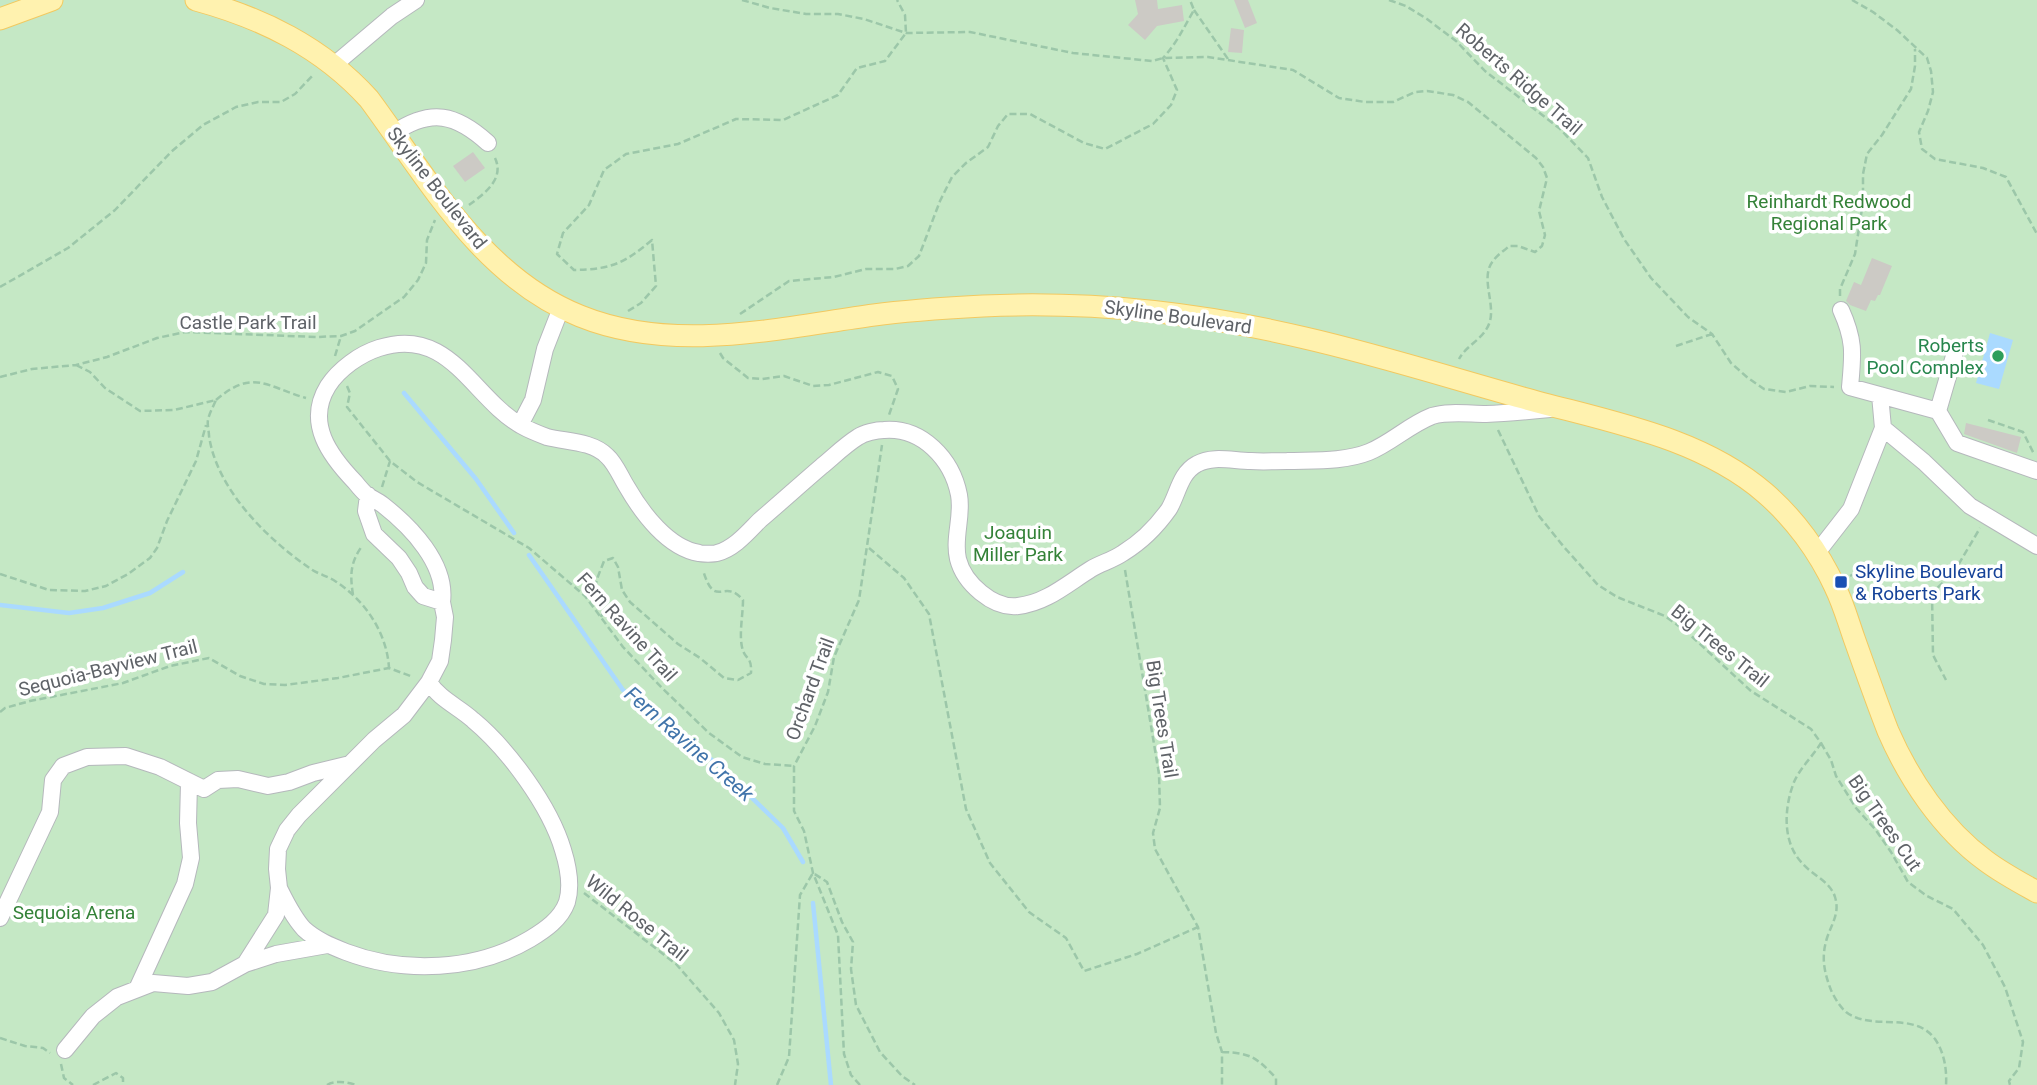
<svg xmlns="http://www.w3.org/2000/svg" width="2037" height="1085" viewBox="0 0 2037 1085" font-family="Roboto,sans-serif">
<rect width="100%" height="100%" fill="#f1efe8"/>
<path fill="#c5e8c5" d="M0,0H2037V1085H0Z"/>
<path fill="#aadaff" d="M1990,333L2013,340L1999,389L1976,383Z"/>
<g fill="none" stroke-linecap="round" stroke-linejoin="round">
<path stroke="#aadaff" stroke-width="4.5" d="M404,393L476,479L514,533
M529,555L623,690L717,764L783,828L803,862
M0,605L69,613L103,608L150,593L183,572
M813,903L831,1085"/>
</g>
<path fill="#cccac5" d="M1135,0H1157L1158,9L1182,5L1184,21L1157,26L1145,40L1128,25L1138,14Z
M1234,0H1248L1257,23L1245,28Z
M1231,28L1244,30L1242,53L1228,52Z
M473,152L485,168L465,182L453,166Z
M1872,258L1892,266L1880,295H1878L1875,301L1871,300L1866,311L1850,305L1846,301L1854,282L1861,285Z
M1966,423L2021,437L2017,453L1964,434Z"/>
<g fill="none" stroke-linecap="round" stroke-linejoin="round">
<g stroke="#b5b8bc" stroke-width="18">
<path id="minor" d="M334,65L392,16L416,0
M394,133C431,108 456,114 488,143
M1841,310C1855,341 1853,354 1850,387L1938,411L1957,443L2037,471
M1938,411L1954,356
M520,425L533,400L545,349L561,308
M1883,428L1924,462L1970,506L2037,546
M368,495L366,511L374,534L399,558L409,573L415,587L423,596L442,602C447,564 411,527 383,505C378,501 373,499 368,496C363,492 359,487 355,482C330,456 305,423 328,386C339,369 360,354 379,348C450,325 472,398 522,426C529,430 539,434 547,437C567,442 592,441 607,456C616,464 621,478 627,487C642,513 668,548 699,553C702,554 714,554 717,553C734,549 748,532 760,520C781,502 801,484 822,466C833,457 845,445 858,437C864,433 876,430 884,430C922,427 952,459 959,495C963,516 953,538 958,559C964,583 993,609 1018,606C1046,603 1067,584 1091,569C1101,563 1113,560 1123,553C1141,542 1157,526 1169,509C1178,494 1180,473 1197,464C1213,455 1233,461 1251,461C1263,462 1275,461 1287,461C1313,460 1344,462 1369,452C1391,443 1409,425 1432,416C1448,411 1469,414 1486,414C1508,413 1529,411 1550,409
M1816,554L1851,509L1883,428L1880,395
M279,888C286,902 293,917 304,929C316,940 331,946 346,952C404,974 476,971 530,939C545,930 561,919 567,902C572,885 568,866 563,850C550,806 508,749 473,720C459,707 439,699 429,682
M0,918L50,812L53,780L63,766L87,757L126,756L160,767L204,789L218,780L238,779L268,786L289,782L313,773L350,764
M245,964L276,954L327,945
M137,989L185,884L191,858L188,823L189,783
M65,1050L93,1016L117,997L153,983L188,986L212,982L245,964L276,915L279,888L277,869L278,849L287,830L299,815L374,740L404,715L429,682L440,661L443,640L445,617L442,602"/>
</g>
<g stroke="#f2c960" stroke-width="23">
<path id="major" d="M196,0C262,18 322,47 369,99C429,180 482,277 580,316C674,354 778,328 874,315C910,310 946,308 983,306C1091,301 1200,313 1305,338C1379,355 1451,378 1523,398C1605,421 1699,436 1765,493C1794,518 1819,552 1835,587C1843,603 1848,621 1854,638C1865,669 1876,700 1888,731C1909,779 1942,829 1986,861C2002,873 2019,882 2037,892
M0,19L52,0"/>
</g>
<path stroke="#9cc7a9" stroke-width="2.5" stroke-dasharray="7 3.5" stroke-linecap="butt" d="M742,0L770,8L806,14H838L864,19L906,33L970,32L1073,53L1152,61L1163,58L1208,57L1293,70L1339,98L1365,102H1393L1415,92L1427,91L1453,95L1468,102L1536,158L1543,167L1547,178L1539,211L1545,235L1542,246L1535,252L1518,246H1509C1504,251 1497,255 1493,261C1480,277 1495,302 1490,321C1485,339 1467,344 1459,359
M1389,0L1406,6L1427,19L1456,41L1485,71L1559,128L1588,158L1602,197L1624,239L1651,278L1688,317L1712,334L1731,363L1748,378L1764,389L1786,392L1810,386L1834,387
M1852,0L1873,12L1897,30L1927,58L1931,71L1933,92L1928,111L1919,132L1922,149L1935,159L1983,168L2006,177L2037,234
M1194,10L1228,59
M469,205C484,194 505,179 495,158
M0,287L68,248L115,210L171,152L203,125L236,107L258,102H281L295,94L314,74
M1840,296V289L1855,254L1863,202V174L1867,154L1882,135L1911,89L1915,66V49
M628,311L641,303L656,286L652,240C623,264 612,269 574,270L557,254L563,233L589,205L604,170L626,154L678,144L736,119L783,120L838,95L857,68L885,61L906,33L905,15L897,0
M740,314L789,281L834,277L866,269H895L908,266L919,256L940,201L952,177L966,163L988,147L998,126L1008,114H1030L1084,143L1105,149L1153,124L1171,105L1177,90L1163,58C1177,43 1184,27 1194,10L1190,0
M1676,346L1712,334
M720,353L723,358L748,378L762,379L784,376L813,386L829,385L878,372L892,376L898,389L889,415
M335,356L341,336
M76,365L90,372L105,388L140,411L174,410L216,400C213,407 209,414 208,420C207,425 209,431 209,436C217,490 267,539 311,569C318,574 327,576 335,581C365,600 387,633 389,668
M0,377L32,369L76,365L107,357L157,338L185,332L317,337L341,336L355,331L404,297L418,280L426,263L427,240L435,220
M347,386L350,393L347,407L390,461L417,482L529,548L585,596L623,647L662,688L709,733L742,757L765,764L794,766
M216,400C253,368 267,387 306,398
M1988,420L2023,432L2034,454
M1498,430L1539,516L1564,547L1598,585L1617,597L1665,616L1688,633L1751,691L1811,729L1821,743C1813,756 1800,768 1794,782C1784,808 1782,842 1802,863C1812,875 1830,881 1835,897C1840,913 1832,923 1827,938C1821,957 1824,972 1831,990C1834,997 1840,1007 1846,1012C1872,1032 1913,1010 1935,1039C1944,1052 1947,1069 1946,1085
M382,487L390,461
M869,548L904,578L929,614L966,809L990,863L1029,912L1066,938L1084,971L1137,954L1198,927
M1125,570L1159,774L1160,808L1153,833L1155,849L1198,927L1216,1033L1222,1052V1085
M0,574L49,590L85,591L106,586L128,574L150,558L157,548L167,521L196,461L206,425
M1850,576C1864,568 1879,571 1893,575L1899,591L1915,599L1932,593L1954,572L1980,528
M1932,593L1933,655L1946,680
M353,595C350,575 350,563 362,546
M601,617L604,610C591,586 595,585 604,561L613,558L618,567L622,590L630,602L678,644L700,658L724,678L738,680L751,673C752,655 745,661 742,647C739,633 743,615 743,600C724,577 715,611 703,570
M0,712L5,708L30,701L123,683L170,666L209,658L240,676L264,684L285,685L338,678L389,668L413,677
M1821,743L1831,760L1836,776L1856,808L1875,829L1891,852L1908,882L1927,896L1953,909L1983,945L2005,987L2023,1042L2019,1068L2009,1081L2010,1085
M584,893L676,964L719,1013L734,1040L738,1064L735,1085
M0,1038L25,1046L43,1048L50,1053
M1222,1052C1251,1053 1256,1057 1276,1078V1085
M61,1064L64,1078L73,1085
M93,1085L116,1073L123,1078V1085
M327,1085C335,1080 348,1082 356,1085
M777,1085L789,1057L800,895L813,873L827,882L842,922L853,942L851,969L856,1005L880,1052L902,1076L915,1085
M860,1085L851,1075L844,1054L838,935L813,873L804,831L794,811V766L815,726L828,692L834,657L859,600L882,445"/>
<use href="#minor" stroke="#fff" stroke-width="16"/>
<use href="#major" stroke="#fff2af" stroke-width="21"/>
</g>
<circle fill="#2e9e5b" stroke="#fff" stroke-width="2.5" cx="1998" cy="356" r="7"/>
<rect fill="#1a4fb4" stroke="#fff" stroke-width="2.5" x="1834" y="575" width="14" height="14" rx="3.5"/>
<g text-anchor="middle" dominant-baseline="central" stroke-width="7" stroke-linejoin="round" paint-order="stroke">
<g font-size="19" fill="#5f6368" stroke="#fff">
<text transform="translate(1519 79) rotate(41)">Roberts Ridge Trail</text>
<text transform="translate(437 188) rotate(52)">Skyline Boulevard</text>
<text transform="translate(1178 317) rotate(8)">Skyline Boulevard</text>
<text x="248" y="322">Castle Park Trail</text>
<text transform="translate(627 627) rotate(48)">Fern Ravine Trail</text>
<text transform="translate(1720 646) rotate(39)">Big Trees Trail</text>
<text transform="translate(108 668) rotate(-14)">Sequoia-Bayview Trail</text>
<text transform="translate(810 689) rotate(-70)">Orchard Trail</text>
<text transform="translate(1162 719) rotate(81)">Big Trees Trail</text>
<text transform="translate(1885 823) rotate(55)">Big Trees Cut</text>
<text transform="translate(637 918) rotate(39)">Wild Rose Trail</text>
</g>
<g font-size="19" fill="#348238" stroke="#fff">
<text x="1829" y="201">Reinhardt Redwood<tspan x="1829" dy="22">Regional Park</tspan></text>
<text x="1018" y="532">Joaquin<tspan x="1018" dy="22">Miller Park</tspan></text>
<text x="74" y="912">Sequoia Arena</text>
</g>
<g font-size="19" fill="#27864d" stroke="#fff" text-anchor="end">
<text x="1984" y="345">Roberts<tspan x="1984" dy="22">Pool Complex</tspan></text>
</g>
<g font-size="19" fill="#164399" stroke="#fff" text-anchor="start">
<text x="1855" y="571">Skyline Boulevard<tspan x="1855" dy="22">&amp; Roberts Park</tspan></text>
</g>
<g font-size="21" font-style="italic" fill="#4174aa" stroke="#fff">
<text transform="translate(689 744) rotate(41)">Fern Ravine Creek</text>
</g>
</g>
</svg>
